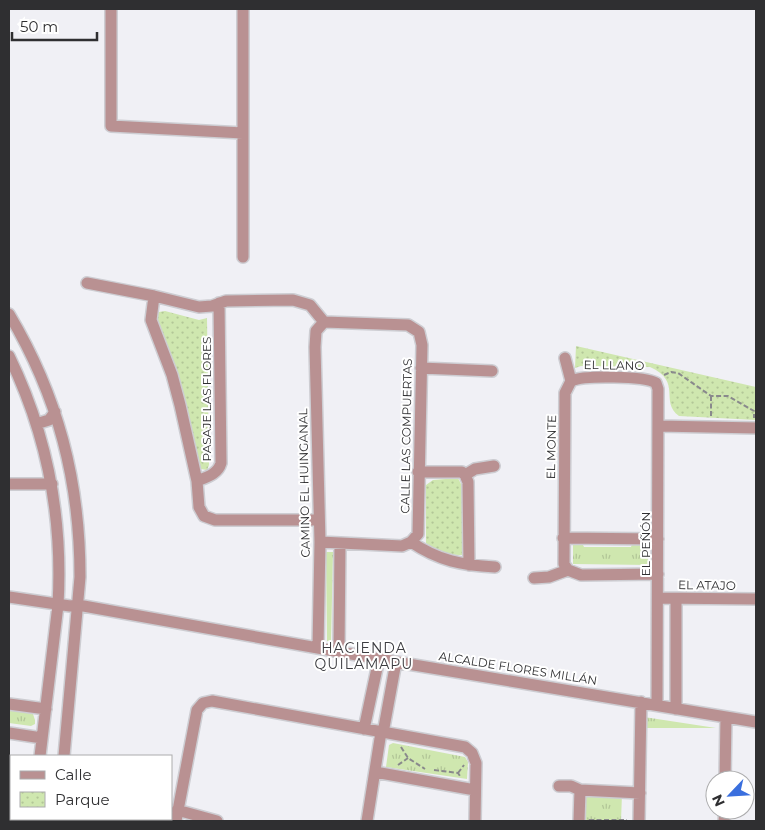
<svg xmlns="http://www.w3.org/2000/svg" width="765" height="830" viewBox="0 0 765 830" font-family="Montserrat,sans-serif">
<defs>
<pattern id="grass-tufts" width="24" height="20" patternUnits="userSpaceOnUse" patternTransform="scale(1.25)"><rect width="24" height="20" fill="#cfe7af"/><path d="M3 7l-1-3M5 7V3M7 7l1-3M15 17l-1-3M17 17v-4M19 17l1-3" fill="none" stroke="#b2c697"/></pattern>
<pattern id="park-dots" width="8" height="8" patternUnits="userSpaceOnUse" patternTransform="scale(1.25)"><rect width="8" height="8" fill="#cfe7af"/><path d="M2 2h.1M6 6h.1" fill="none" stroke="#b2c697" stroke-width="1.8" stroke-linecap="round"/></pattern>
</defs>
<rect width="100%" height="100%" fill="#f0f0f5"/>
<path fill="url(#grass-tufts)" d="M573,543H582L584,547H631L632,544H648V565L573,564Z
M326,552H333L331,642L327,641Z
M9,710L33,714L35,720V724L31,726L9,723Z
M644,717L716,728H644Z
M393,743L465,757L468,762L467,779L386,767L389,745Z
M583,793L622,794L621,821H582Z"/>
<path fill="url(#park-dots)" d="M165,311L199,320L207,318L209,465L207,470L201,469L174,368L156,318L159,312Z
M576,346L756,387V420L679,416C659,401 683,382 650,367L581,366L575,368Z
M458,478L462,486V555C450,556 436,550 426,543V485L433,480Z"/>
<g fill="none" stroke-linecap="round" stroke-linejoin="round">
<g stroke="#cdcdd2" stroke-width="14">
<path id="minor" d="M111,9V126L243,133
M243,257V9
M87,283L154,296L199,307L212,306L226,301L293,300L310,305L324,322
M154,296L151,320L172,375L180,405L197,481L199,507L204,516L215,520H318
M9,314C58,396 80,481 80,577L64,756
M9,356C47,434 63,518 58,605L40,756
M565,358L571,381L565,393L564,564L568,570L581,575L658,574
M421,368L492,371
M571,381C584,375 645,376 656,383L658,389L657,705
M36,424L49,420L55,412
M659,426L756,428
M418,472H462L465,475L468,482L469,565
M465,475L475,469L494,466
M197,481C207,477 218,474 221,463L219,303
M9,484H52
M563,538L658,539
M320,542L402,546L411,542L418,534L422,345L419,332L408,325L324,322
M411,542C439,561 462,565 495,567
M534,578L549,577L568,570
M9,597L70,606L78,605L396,662L756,722
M658,598L756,599
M676,599V709
M318,647L320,542L315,347L316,331L324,322
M339,651L340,544
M9,704L46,709
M364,729L379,659
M9,733L42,738
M383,733L396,662
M375,772L475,790
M725,780L726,717
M559,786H571L580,790
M177,810L217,821
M31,821L32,819
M57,821L58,819
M176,821L197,710L203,703L212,701L465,747L472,753L476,763L475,821
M367,821L381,732
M579,821L580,790L640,793
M639,821L641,702
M724,821L725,810"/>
</g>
<path stroke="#89898c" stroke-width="2" stroke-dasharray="5 2.5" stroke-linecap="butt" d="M664,375L671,372L678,373L711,396H728L754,411V418
M711,416V396
M401,747L408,758L425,769
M398,765L408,758
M434,770L458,773L460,776
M458,773L464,765
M589,820H627"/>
<use href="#minor" stroke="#b99192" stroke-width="11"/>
</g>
<g text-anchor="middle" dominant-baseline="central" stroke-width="4" stroke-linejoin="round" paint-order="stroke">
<g font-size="12" fill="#2f2f31" stroke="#fff">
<text transform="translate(614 365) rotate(1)">EL LLANO</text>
<text transform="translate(206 399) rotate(-90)">PASAJE LAS FLORES</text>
<text transform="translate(406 436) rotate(-89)">CALLE LAS COMPUERTAS</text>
<text transform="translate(551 447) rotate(-89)">EL MONTE</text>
<text transform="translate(304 483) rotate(-91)">CAMINO EL HUINGANAL</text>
<text transform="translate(645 544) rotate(-90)">EL PEÑÓN</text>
<text transform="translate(707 585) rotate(1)">EL ATAJO</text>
<text transform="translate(518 668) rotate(9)">ALCALDE FLORES MILLÁN</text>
</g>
<g font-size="14" letter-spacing="1" fill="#3c3c40" stroke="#fff">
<text x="364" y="648">HACIENDA<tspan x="364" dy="16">QUILAMAPU</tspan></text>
</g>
</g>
<rect width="765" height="830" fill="none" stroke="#2f2f31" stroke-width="20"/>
<rect x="10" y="755" width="162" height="65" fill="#ffffff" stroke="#acacad"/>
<rect x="20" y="771" width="25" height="8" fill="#b99192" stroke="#acacad"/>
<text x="55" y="780" font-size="15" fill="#2f2f31">Calle</text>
<rect x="20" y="792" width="25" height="15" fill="url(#park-dots)" stroke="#acacad"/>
<text x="55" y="805" font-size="15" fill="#2f2f31">Parque</text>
<g transform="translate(730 795) rotate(245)"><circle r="24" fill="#ffffff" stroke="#acacad"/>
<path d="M0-4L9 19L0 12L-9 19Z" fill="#3a6fde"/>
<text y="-8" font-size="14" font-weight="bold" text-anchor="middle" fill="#2f2f31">N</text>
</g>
<path d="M12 32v8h85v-8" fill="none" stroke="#2f2f31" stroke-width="2.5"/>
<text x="20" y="32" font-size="15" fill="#2f2f31" stroke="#ffffff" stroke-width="4" paint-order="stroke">50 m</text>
</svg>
